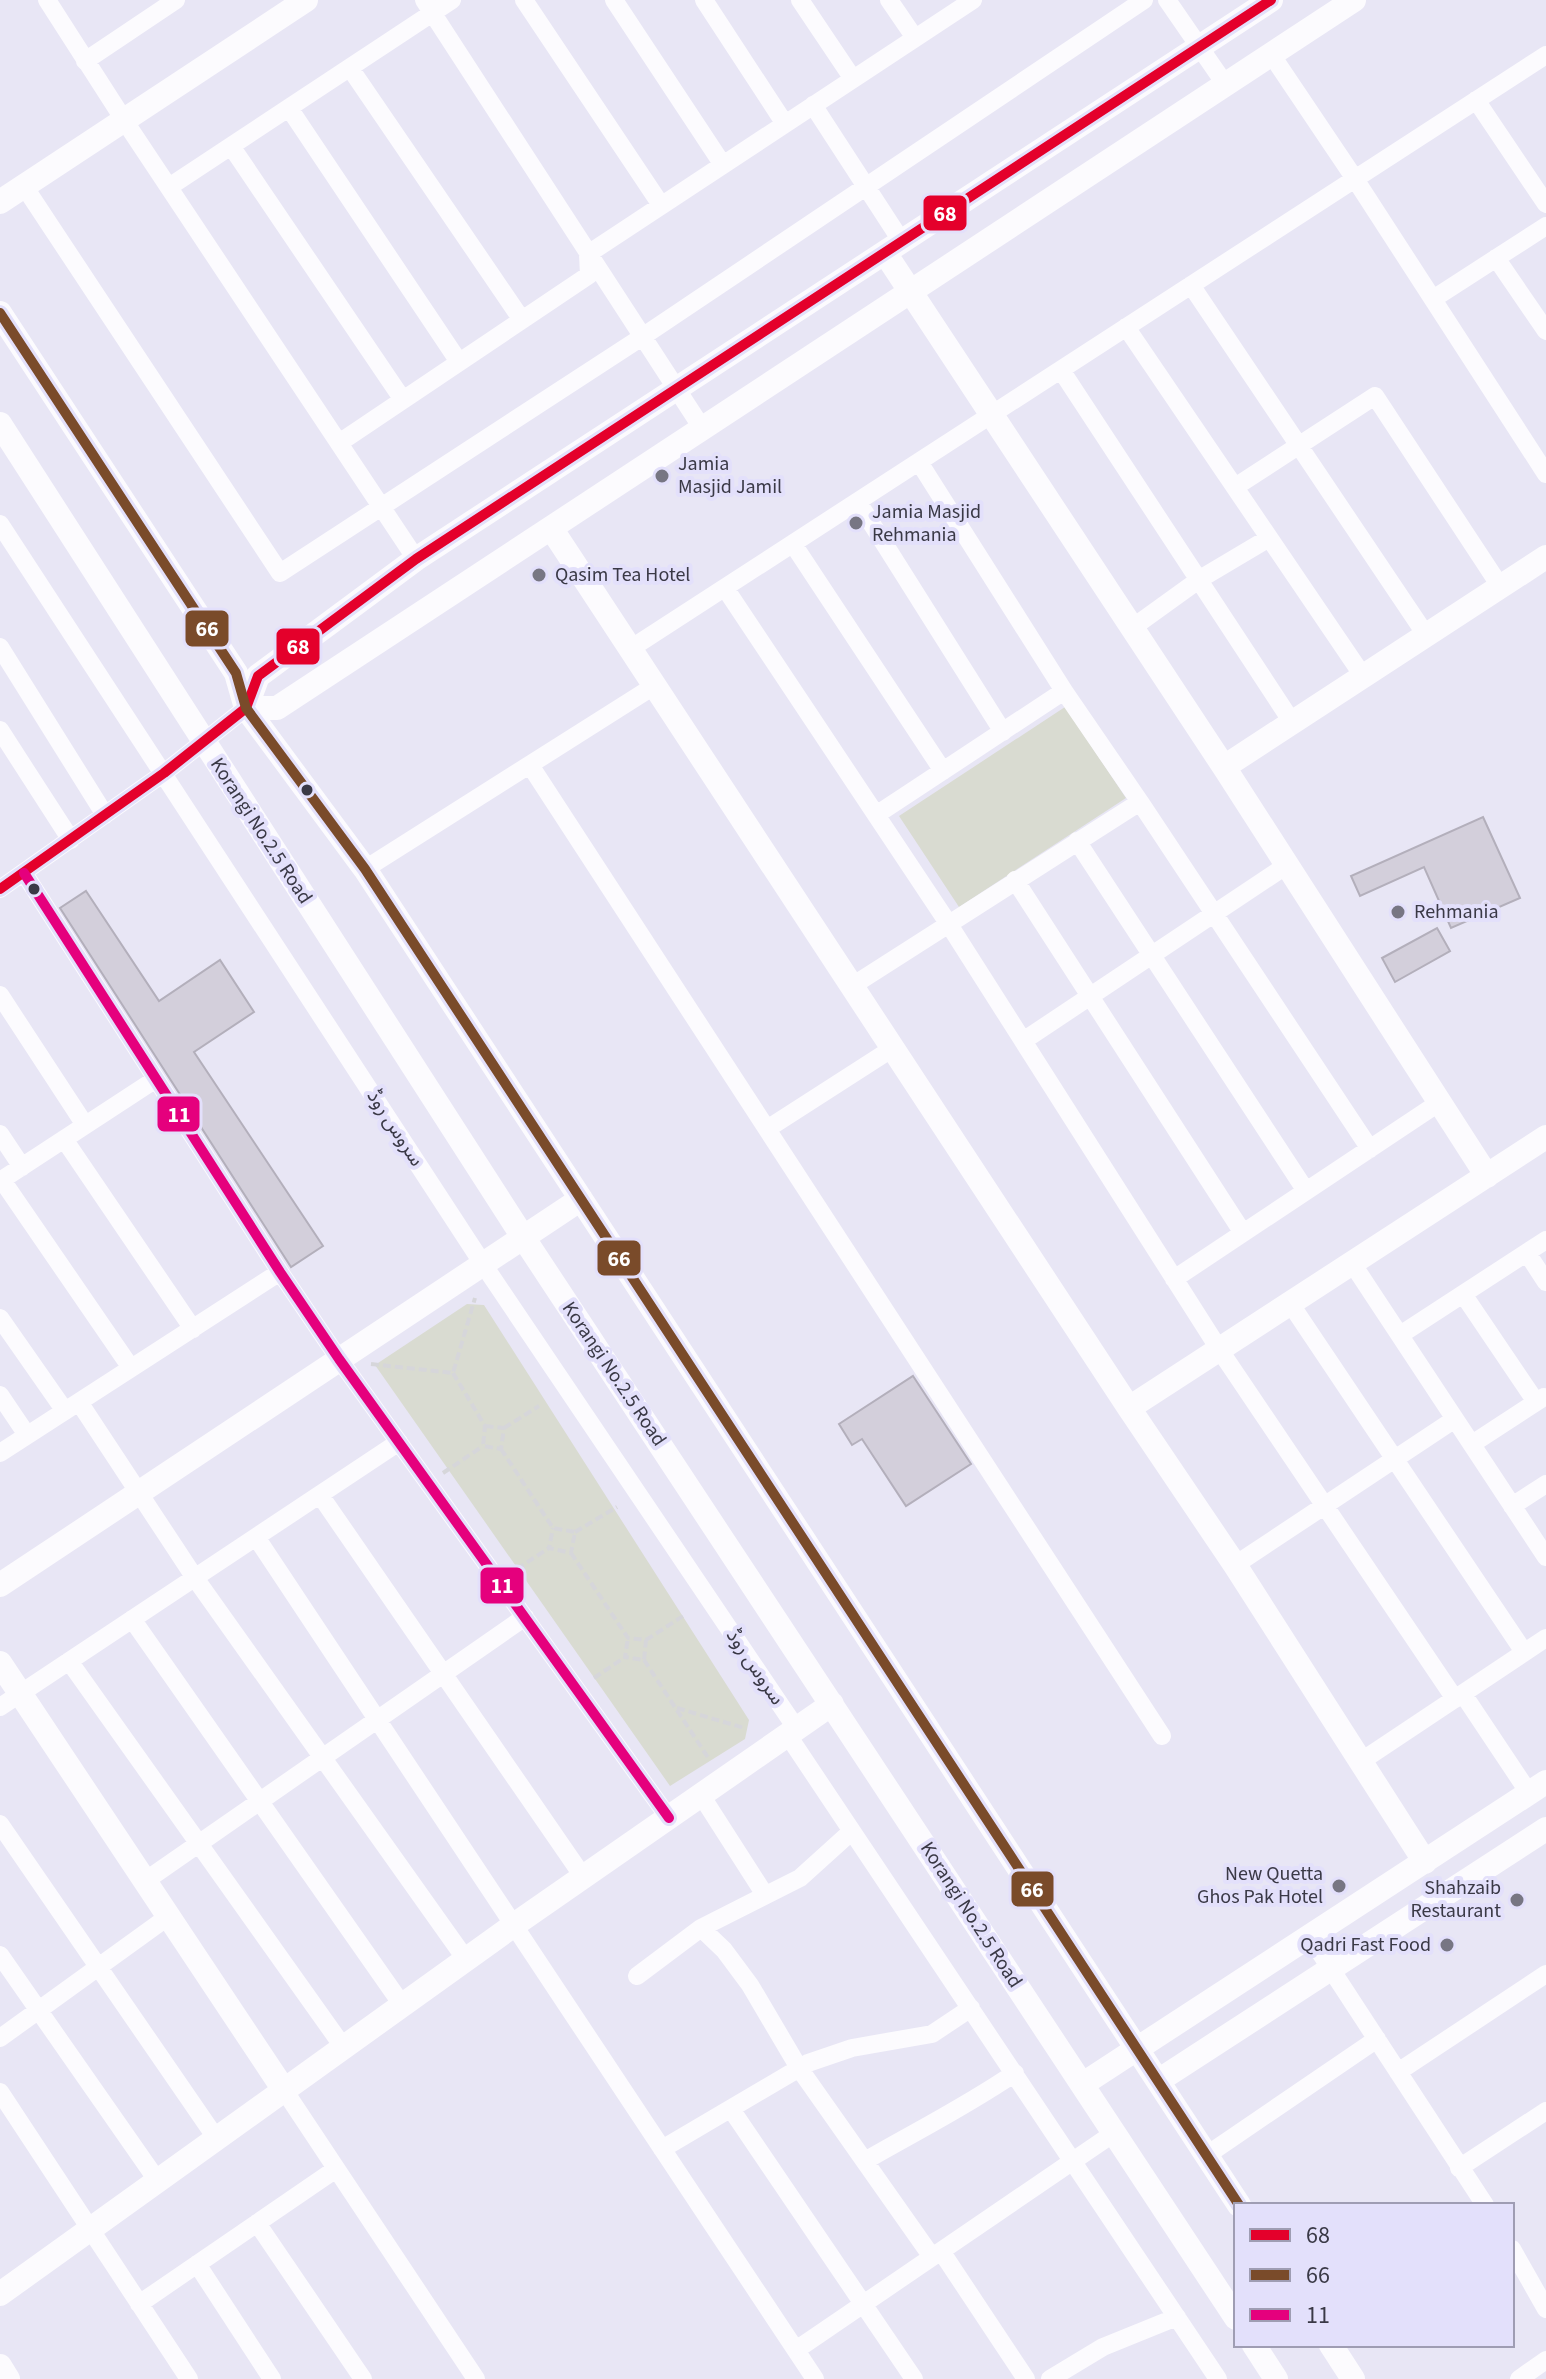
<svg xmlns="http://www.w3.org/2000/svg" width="1546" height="2379" viewBox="0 0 1546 2379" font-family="'Source Sans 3','Noto Sans Arabic',sans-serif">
<rect width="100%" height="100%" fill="#e8e6f5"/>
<path fill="#d9dbd1" d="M1065,707L1126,798L959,907L899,816Z
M467,1304L484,1305L749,1720L745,1739L670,1786L375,1365Z"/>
<path fill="#d3cfdb" stroke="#b3afbb" stroke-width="2" d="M1483,817L1520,898L1451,928L1424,867L1360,896L1351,876Z
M86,891L159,1001L220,960L254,1012L194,1052L323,1246L291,1267L60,908Z
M1437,928L1450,951L1395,982L1382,958Z
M913,1376L971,1464L906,1506L862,1439L852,1445L839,1424Z"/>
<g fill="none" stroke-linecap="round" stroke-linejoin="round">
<path stroke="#d6d6da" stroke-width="4" stroke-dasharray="8 4" stroke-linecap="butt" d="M371,1364L453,1373L475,1298
M453,1373L485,1426L483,1446L501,1449L504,1428L485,1426
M504,1428L539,1406
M501,1449L553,1528L575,1532L571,1553L549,1548L553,1528
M443,1473L483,1446
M575,1532L617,1507
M571,1553L628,1638L646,1640L644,1660L625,1657L628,1638
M517,1569L549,1548
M646,1640L683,1616
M644,1660L709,1759
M594,1678L625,1657
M677,1708L744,1728"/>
<path stroke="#fcfbfe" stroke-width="18" d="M47,0L124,120L416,559
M424,0L702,428
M524,0L661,205
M614,0L723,165
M704,0L785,124
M800,0L853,79
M889,0L915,38
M1167,0L1225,84
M1271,54L1355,179L1546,474
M85,61L176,0
M350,68L522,320
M1476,100L1546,204
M813,105L902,242
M289,108L459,362
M231,146L403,400
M24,186L280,573L642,337L1144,0
M169,187L452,0
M1496,258L1546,331
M1191,285L1426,635
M1433,299L1546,226
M1126,327L1363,676
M1061,370L1292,722
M339,443L589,275L588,254L973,0
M919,462L1064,691
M1235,487L1375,396L1500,586
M858,502L1003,732
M0,524L483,1264L796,1728
M793,544L943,771
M725,588L948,923L1219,1349L1455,1699
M1132,628L1200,579L1269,538
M0,647L105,815
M630,649L1546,55
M0,730L71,840
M530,765L1162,1736
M1140,802L1370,1149
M1077,841L1306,1191
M365,869L654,686
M24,873L280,1272L339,1359L669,1818
M1015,880L1243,1233
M0,889L164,773L246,708
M852,986L1140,802L1064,691L876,815
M0,995L85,1125
M1023,1041L1287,865
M767,1129L893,1048
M0,1134L22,1167
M64,1139L193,1329
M2,1180L131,1368
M0,1181L156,1079
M1527,1253L1546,1282
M1352,1263L1546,1557
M1174,1279L1440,1102
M1463,1294L1536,1402
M1290,1303L1524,1652
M0,1318L65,1411
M1400,1335L1546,1240
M0,1395L27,1435
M79,1402L195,1578L467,1961
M1472,1444L1544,1397
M0,1453L280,1272
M320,1495L584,1878
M1512,1506L1546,1484
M256,1537L815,2379
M1235,1565L1455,1419
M132,1619L403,2006
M69,1661L344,2048
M1463,1694L1529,1793
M0,1707L399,1442
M787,1734L1218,2379
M1360,1762L1546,1638
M701,1795L765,1895
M0,1824L216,2138
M145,1881L525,1617
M701,1928L724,1950L750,1985L799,2068L932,2257
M1310,1937L1485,2205
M0,1955L157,2180
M637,1976L701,1928L800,1878L852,1831
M0,2038L169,1916
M1398,2072L1546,1974
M284,2090L476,2379
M0,2092L189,2379
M731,2109L914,2379
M662,2149L808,2063L852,2048L932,2034L971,2008
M1207,2155L1377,2039
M865,2161C915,2132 967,2106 1015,2073
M1459,2168L1546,2111
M257,2223L363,2379
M1512,2249L1546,2309
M941,2251L1026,2379
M197,2264L272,2379
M139,2304L336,2169
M796,2350L1114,2133
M1050,2379L1103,2347L1177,2317
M1519,2379L1546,2360"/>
<path stroke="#fcfbfe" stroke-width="24" d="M1271,0L416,559L258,676L246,708H277L1354,0
M0,202L306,0
M885,253L1224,767L1487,1176
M0,313L236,673L246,708L365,869L1239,2205
M0,424L523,1237L1236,2318
M551,528L1129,1408L1235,1565L1425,1862
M1224,767L1546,557
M1129,1408L1546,1137
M0,1585L581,1199
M0,1663L284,2090
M1158,2081L1546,1829
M1083,2084L1546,1782
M0,2294L514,1925L832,1704
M1254,2345L1276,2379
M1331,2345L1353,2379
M0,2366L8,2379"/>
<g stroke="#e3e0fb" stroke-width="16">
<path id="bus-1" d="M0,889L164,773L246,708L258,676L416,559L1271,0"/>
</g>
<g stroke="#e3e0fb" stroke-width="16">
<path id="bus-2" d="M0,313L236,673L246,708L365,869L1239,2205"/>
</g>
<g stroke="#e3e0fb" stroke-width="16">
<path id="bus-3" d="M24,873L280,1272L339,1359L669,1818"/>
</g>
<use href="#bus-1" stroke="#e4002b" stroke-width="10"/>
<use href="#bus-2" stroke="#7a4b2a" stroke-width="10"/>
<use href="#bus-3" stroke="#e5007d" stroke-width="10"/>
</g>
<g fill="#777683" stroke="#e3e0fb" stroke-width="3">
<circle cx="662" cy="476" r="8"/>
<circle cx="856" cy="523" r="8"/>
<circle cx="539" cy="575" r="8"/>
<circle cx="1398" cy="912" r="8"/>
<circle cx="1339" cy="1886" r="8"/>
<circle cx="1517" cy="1900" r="8"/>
<circle cx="1447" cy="1945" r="8"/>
</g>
<g fill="#3a3946" stroke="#e3e0fb" stroke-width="3">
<circle cx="307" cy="790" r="7"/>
<circle cx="34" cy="889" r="7"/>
</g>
<g text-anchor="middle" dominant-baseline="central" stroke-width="8" stroke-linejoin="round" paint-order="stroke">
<g font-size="20" fill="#3a3946" stroke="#e3e0fb" text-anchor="start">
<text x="678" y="464">Jamia<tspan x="678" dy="23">Masjid Jamil</tspan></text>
<text x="872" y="512">Jamia Masjid<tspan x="872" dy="23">Rehmania</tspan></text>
<text x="555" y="575">Qasim Tea Hotel</text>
<text x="1414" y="912">Rehmania</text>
<text x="1323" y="1874" text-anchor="end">New Quetta<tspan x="1323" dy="23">Ghos Pak Hotel</tspan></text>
<text x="1501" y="1888" text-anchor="end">Shahzaib<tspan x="1501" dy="23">Restaurant</tspan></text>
<text x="1431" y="1945" text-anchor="end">Qadri Fast Food</text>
</g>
<g font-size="20" fill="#3a3946" stroke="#e3e0fb">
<text transform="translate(261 831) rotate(57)">Korangi No.2.5 Road</text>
<text transform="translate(395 1128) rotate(57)">سروس روڈ</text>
<text transform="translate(614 1374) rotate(56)">Korangi No.2.5 Road</text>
<text transform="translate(755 1667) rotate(56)">سروس روڈ</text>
<text transform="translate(971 1915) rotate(57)">Korangi No.2.5 Road</text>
</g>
</g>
<g stroke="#e3e0fb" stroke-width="3">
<rect x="922" y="194" width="46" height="38" rx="8" fill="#e4002b"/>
<rect x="184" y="609" width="46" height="39" rx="8" fill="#7a4b2a"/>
<rect x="275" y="627" width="46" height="39" rx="8" fill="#e4002b"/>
<rect x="156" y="1095" width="45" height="38" rx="8" fill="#e5007d"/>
<rect x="596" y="1239" width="46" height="38" rx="8" fill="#7a4b2a"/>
<rect x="479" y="1566" width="46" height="39" rx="8" fill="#e5007d"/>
<rect x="1010" y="1870" width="45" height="38" rx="8" fill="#7a4b2a"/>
</g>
<g font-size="22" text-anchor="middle" font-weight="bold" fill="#fff">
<text x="945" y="221">68</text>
<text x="207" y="636">66</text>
<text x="298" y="654">68</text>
<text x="179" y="1122">11</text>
<text x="619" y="1266">66</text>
<text x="502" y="1593">11</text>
<text x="1032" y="1897">66</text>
</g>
<rect x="1234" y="2203" width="280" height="144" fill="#e3e0fb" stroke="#9f9db3" stroke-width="2"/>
<rect x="1250" y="2229" width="40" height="12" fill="#e4002b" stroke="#9f9db3" stroke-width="2"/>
<text x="1306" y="2243" font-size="24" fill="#3a3946">68</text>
<rect x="1250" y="2269" width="40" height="12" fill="#7a4b2a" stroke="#9f9db3" stroke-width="2"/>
<text x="1306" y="2283" font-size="24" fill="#3a3946">66</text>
<rect x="1250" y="2309" width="40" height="12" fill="#e5007d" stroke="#9f9db3" stroke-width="2"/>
<text x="1306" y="2323" font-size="24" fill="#3a3946">11</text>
</svg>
